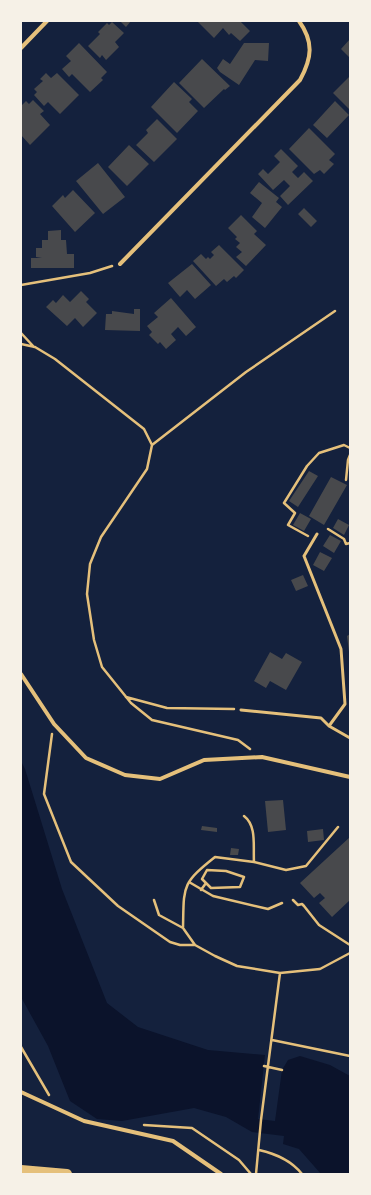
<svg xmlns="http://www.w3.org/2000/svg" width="371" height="1195" viewBox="0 0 371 1195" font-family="'Archivo Narrow',sans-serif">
<rect width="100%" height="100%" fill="#14213d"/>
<path fill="#0b132b" d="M21,761L25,769L62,889L107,1003L138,1027L208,1050L265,1055L258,1119L275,1121L282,1070L288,1060L300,1056L330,1065L350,1076V1174H321L299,1149L283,1144L284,1136L252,1132L226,1117L194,1108L122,1121L97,1119L70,1101L48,1046L21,997Z"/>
<path fill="#48494c" d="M120,21H131L126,27Z
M197,21H240L250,31L240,41L231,33L229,35L223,28L214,38Z
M112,22L124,33L115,42L119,47L106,60L102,55L100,58L88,46L100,34L98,32L107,23L109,25Z
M350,39V58L341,49Z
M79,43L107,72L101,78L103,80L90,92L72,74L69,77L62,69L71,61L66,56Z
M244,43H269L268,61L255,60L239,85L220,72L217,68L223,59L230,64Z
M202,59L230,86L225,90L224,89L204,108L179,83Z
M46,73L51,78L57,73L79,95L60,114L48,102L44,106L34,95L37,92L34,89L43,81L40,79Z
M350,76V108L349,109L333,93Z
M174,82L192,99L189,102L198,111L177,133L151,107Z
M33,100L44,111L40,114L50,125L30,145L21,135V106L26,101L29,104Z
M335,101L349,115L327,138L313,125Z
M157,119L177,139L154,162L136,145L148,133L146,130Z
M309,128L335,154L329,160L334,164L324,174L320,170L314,174L289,149Z
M129,145L149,164L127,186L108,167Z
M281,149L298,166L292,172L298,178L304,172L313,181L288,205L280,196L290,186L284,180L273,190L258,174L263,169L268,174L280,162L274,156Z
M98,163L125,197L103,214L76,181Z
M259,182L279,198L276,202L282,207L265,228L252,217L262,203L250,193Z
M73,190L95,213L75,232L52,206L63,195L65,198Z
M304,208L317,221L311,227L298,214Z
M241,215L257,231L254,234L266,245L246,266L236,257L242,252L236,247L240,243L235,239L237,237L228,228Z
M61,230V240H66L67,254H74V268H31V258H42L36,257V248H42V240H48V231Z
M219,245L244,270L236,278L234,276L227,282L224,279L216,286L193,261L201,254L206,259L208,257L210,259L214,255L211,252Z
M192,264L211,285L195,299L187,290L180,297L168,283Z
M81,291L89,299L86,302L97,313L83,327L75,318L67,326L46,307L53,300L56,303L63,295L70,302Z
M171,298L196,327L186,336L178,327L171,334L176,340L166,349L160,342L158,344L149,335L152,332L147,326L158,317L154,313Z
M134,309H140V331L105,330L106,314H112V311L134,314Z
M309,471L318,476L298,507L289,501Z
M331,477L347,485L324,525L309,516Z
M300,513L311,519L304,531L293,525Z
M338,519L349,525L344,535L333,528Z
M330,535L341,541L334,553L323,546Z
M320,552L332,558L324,571L313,565Z
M303,575L308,586L296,591L291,580Z
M350,634V652H349L347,636Z
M270,652L282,659L286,653L302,662L286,690L270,681L266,688L254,681Z
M283,800L286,830L268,832L265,801Z
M202,826L217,828V832L201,830Z
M323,829L324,840L308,842L307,831Z
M350,837V900L332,917L319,903L325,898L320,893L314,898L300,883Z
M231,848L239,849L238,855H230Z"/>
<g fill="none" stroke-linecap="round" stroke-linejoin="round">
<path stroke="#e5c07b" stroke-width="2.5" d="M21,285L90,273L112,266
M21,333L34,347
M21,344L35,347L55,359L144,429L152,445L147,469L101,537L90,564L87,594L94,640L102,667L131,703L152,720L238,740L250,749
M152,445L246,372L335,311
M346,480L348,460L350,455
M328,529L344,539L346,544L350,543
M308,536L288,525L295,513L284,503L307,466L319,453L344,445L350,448
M126,697L167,708L234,709
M52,734L44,794L71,862L118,906L170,942L180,945H195
M244,816C257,826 253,846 254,862
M207,870L226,871L244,877L240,887L211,888L202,879Z
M189,882L213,896L268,909L282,903
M201,890L206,883
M154,900L159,915L183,928L195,945L215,956L237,966L280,973L320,969L350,953
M293,900L298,905L302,904L304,906L319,925L350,945
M183,928C184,886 181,884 215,857L254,862L286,870L306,866L338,827
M272,1040L350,1056
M21,1047L49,1095
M264,1066L282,1070
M144,1125L192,1128L239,1160L251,1174
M259,1150C276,1154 291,1160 302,1174
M256,1174L261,1120L280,973"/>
<path stroke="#e5c07b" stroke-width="3" d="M317,534L304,556L341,649L345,704L329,726
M241,710L321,718L329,726L350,738"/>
<path stroke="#e5c07b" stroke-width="4" d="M21,48L47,21
M120,264L300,80C312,58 314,42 299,21
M21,674L54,724L86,758L125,775L160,779L204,760L262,757L350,777
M21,1092L84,1121L173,1141L221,1174"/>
<path stroke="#e5c07b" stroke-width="10" d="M21,1170L67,1174"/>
</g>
<rect width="371" height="1195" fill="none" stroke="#f6f1e7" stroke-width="44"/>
</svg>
